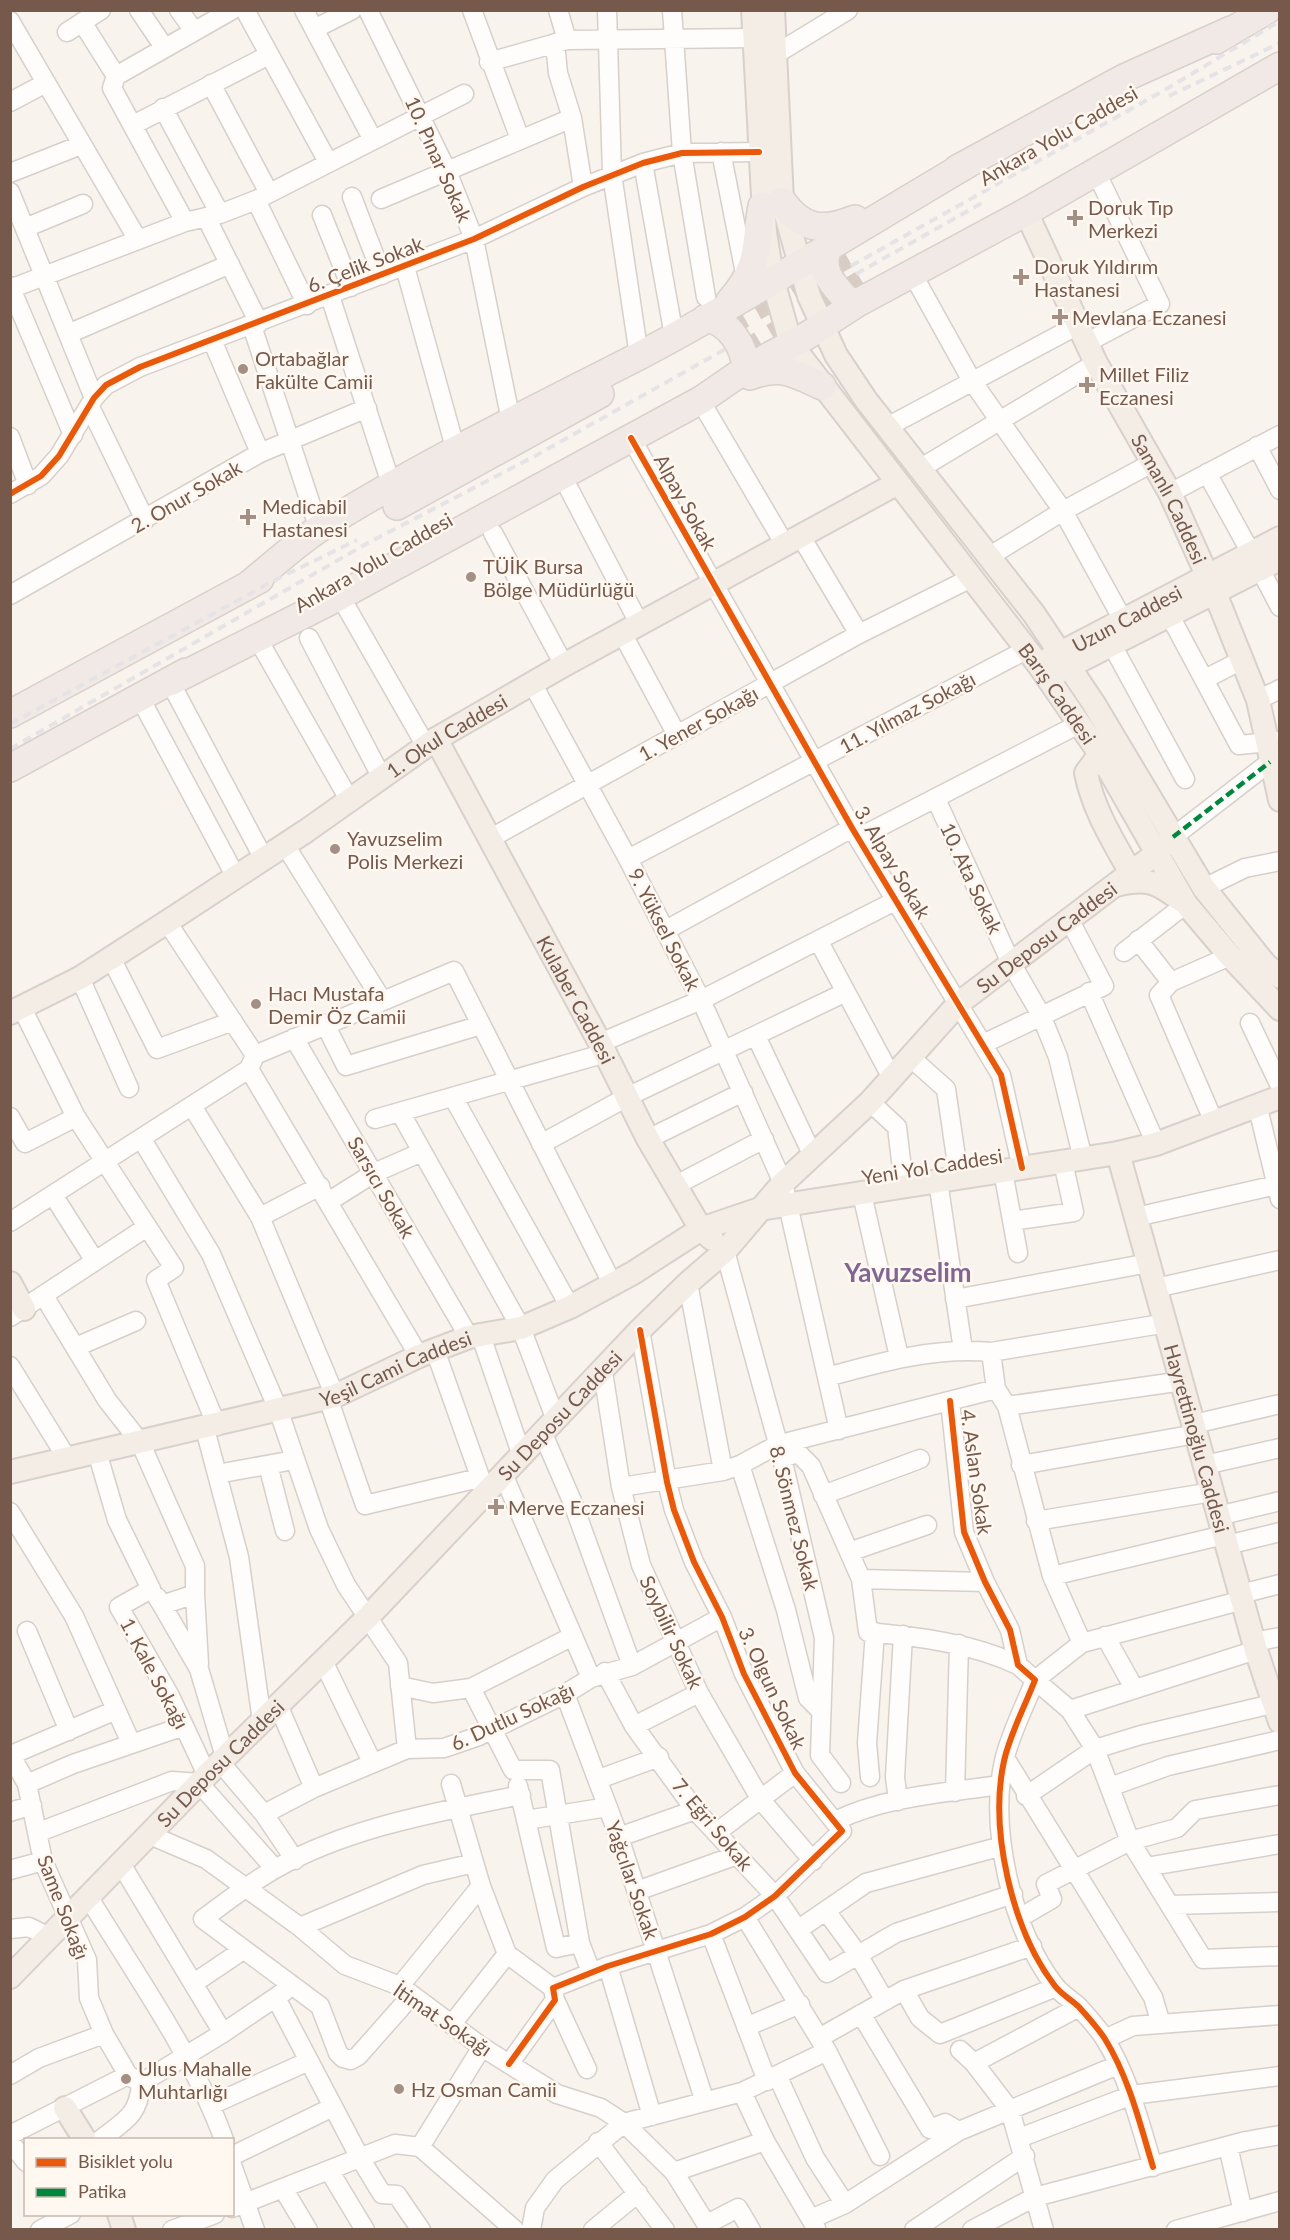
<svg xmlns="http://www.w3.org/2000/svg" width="1290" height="2240" viewBox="0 0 1290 2240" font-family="Lato,sans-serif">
<rect width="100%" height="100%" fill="#f8f3ed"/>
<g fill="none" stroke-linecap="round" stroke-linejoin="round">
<path stroke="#d8ccc5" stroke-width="27" stroke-dasharray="27 14" stroke-linecap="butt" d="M719,328L846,255
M738,358L863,283"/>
<g stroke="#d7cfca" stroke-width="21">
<path id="minor" d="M139,10L164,47
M179,10L194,31
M245,10L328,162
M304,10L373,140
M368,10L447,171L474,239L511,421
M472,10L520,139
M558,10L567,40
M607,10L612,174L639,356
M672,10L682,153L706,297
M10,21L138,240
M82,22L116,76L112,88L185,222
M314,29L352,10
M67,32L101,10
M555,43L558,73L572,118L583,187
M776,54L848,10
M489,62L567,40L754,38
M116,76L232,10
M211,84L269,193
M10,102L46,83
M163,108L220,214
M133,125L269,55
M721,152L744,268
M643,163L674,336
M10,173L81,145
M10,192L94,398
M352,197L382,275
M381,199L572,118
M256,200L307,305
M322,215L351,287
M206,217L259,323
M25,228L83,204
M405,267L456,451
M912,273L972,381L1063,511L1123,620
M10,286L73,435
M10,289L185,222L220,214L256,200L464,94
M330,296L392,487
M252,326L319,529
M68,334L230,264
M212,340L260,453
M1086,343L1160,304L1096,172
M90,407L145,520
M707,412L784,543
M887,427L1078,325
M10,437L28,485
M631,438L852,828L1001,1075L1022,1168
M1257,446L1280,490
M921,468L1096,363
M1207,473L1251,553
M569,489L639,623
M1170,493L1280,435
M10,494L41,476L59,456L94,398L106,385L140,367L474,239L583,187L643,163L682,153L759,152
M493,533L564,665
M800,535L859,634
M990,556L1063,511L1152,463
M1260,569L1280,607
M10,595L260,453L367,408
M340,596L426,746
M1170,616L1239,745L1280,741
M622,633L677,735
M256,636L350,801
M309,638L382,778
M1112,645L1185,779
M1205,679L1242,660
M170,682L264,859
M532,683L628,859L701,1000L783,1183L839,1430
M140,698L236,877
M1258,700L1280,689
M936,799L1011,963L1041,1015L1058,1057L1083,1159
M1173,837L1270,762
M491,838L859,634L971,578
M858,838L1079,724
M285,845L382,1000
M628,859L1026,650
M1204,888L1245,868L1280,861
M167,922L255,1055
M666,930L852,828
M818,940L892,1078
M1138,940L1171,982
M1124,952L1186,904
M111,958L157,1049L233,1021
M80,978L129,1088
M1089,992L1156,1144
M22,1008L76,1117L174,1268L156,1280L217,1426
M1250,1023L1280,1086
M325,1024L346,1066L481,1025
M756,1036L813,1156
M294,1038L469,1337
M600,1043L701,1000L895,901
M983,1044L1104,986L1069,919
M255,1055L454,971L613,1285
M910,1057L946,1089L959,1178
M249,1069L419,1356
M453,1097L570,1307
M870,1102L897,1127L904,1186
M1257,1104L1280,1199
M192,1106L260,1217L335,1396
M400,1112L521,1328L556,1420
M10,1117L25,1143L76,1117
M375,1119L606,1053
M1214,1122L1159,995L1171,982L1230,956
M141,1138L211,1254L278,1409L319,1529L346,1585L398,1663L407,1749
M648,1139L743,1092
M541,1144L627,1097L846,992
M1003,1171L1018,1253
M938,1181L963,1350
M676,1185L764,1139
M862,1194L899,1357
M53,1195L95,1261
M328,1202L374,1173L422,1152
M260,1217L320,1186
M1136,1217L1276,1185
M1012,1221L1074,1212L1063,1162
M10,1222L249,1069L253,1060
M725,1251L782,1458L824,1638L820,1755L841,1783
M688,1283L723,1471
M1156,1288L1280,1260
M44,1296L107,1400L140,1442L195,1566V1594
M955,1299L1149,1263
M10,1317L147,1227
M481,1336L522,1456
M76,1347L136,1321
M435,1350L484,1488
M991,1352L996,1389L1007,1406L1052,1576L1082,1643
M10,1366L68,1460
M603,1372L621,1487L641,1565L699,1693L761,1800L813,1861
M827,1377C881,1362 934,1347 991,1352L1167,1323
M328,1398L365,1505L479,1478
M950,1401L964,1532L985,1582L1010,1630L1018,1665L1035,1680C1025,1706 1010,1734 1004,1761C989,1830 1012,1930 1055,1986C1062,1995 1072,2000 1079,2007C1088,2017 1098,2028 1105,2039C1129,2078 1140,2124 1153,2167
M1007,1406L1183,1381
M1194,1424L1280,1404
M205,1429L239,1557L262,1721
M543,1434L572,1501L632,1666
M97,1452L117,1520L151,1589L119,1607L170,1696L207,1775
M782,1458L798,1453L811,1466L861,1579L868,1632C920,1637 971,1643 1018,1665
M268,1465L285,1531
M740,1465L786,1610L808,1698L821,1711
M1021,1465L1196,1434
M1205,1465L1280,1448
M217,1474L294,1460
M503,1474L591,1678
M621,1487L723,1471L740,1465L777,1445L996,1389
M823,1495L920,1459
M10,1512L74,1616L131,1743
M1218,1516L1280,1501
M1036,1521L1212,1492
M1227,1545L1280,1532
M849,1552L927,1525
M1052,1576L1224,1535
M861,1579L985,1582
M1241,1594L1280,1584
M157,1597L162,1605L195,1594L199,1664
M1243,1600L1082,1643L1035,1680L1070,1710L1095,1749L1130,1841L1203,1959L1280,1956
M162,1605L199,1669L225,1757
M27,1631L69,1731
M1105,1636L1134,1688
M1254,1642L1280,1637
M323,1661L372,1762
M605,1672L634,1726L695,1810L775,1896L827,1973L896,1933L1013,1894
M400,1686L433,1693L471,1688L573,1636
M471,1688L513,1770H550L580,1943L591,1972
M565,1694L619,1837L705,2102
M278,1705L314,1788
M1070,1710L1256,1650
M634,1726L699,1693
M10,1754L27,1784L43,1861L87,1960L89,1998L104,2034L121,2063L128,2075L141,2083C139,2116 124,2121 100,2140
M11,1755L116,1710
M1005,1758L1153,1997L1161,2024
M220,1762L264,1814L295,1860
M870,1777L867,1743L875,1632
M599,1779L659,1757
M27,1784L73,1764L184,1726
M451,1784L481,1886L507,1954L553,1988
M518,1786L556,1948L580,1943
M1110,1787L1168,1766L1280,1740
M955,1792L959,1644
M1026,1796L1095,1749L1141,1735L1272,1704
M898,1801L895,1777L903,1635
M10,1812L32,1805
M264,1814L314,1788L407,1749L444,1748L479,1736L565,1694L591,1678L632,1666L722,1617
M526,1820L608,1807
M835,1821C886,1796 945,1793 1000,1785
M39,1832L172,1781L199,1783L275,1869
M716,1833L795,1773
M150,1835L206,1859L300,1927L345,1965L400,1986L482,2047L557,2094L601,2108L624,2123L674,2172L710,2230
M619,1837L695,1810
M121,1864L223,2033
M1146,1867L1280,1844
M10,1870L43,1861
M637,1891L737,1855
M89,1898C135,1974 194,2056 224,2140
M1171,1905L1280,1902
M826,1911L857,1953L885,2001
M745,1917L827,2051L880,2156
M1021,1917L1052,1899L1046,1884L1130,1841L1177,1828L1195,1810L1280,1795
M300,1927L423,1875L474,1863
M10,1929L29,1927L49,1937
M799,1929L866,1883L1002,1846
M711,1934L767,2081
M608,1966L652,2116
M194,1983L243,1950
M400,1986L481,1886
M904,1990L920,2018L940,2034L1056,1987
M412,1995L358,2056L351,2060L343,2058L338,2053L320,2006L203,1919C226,1902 250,1883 275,1869C349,1827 438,1812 521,1795
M276,1998L360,2158L382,2194L397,2195L421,2230
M555,2000L587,2069
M861,2014L930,2129L945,2123L959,2131
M452,2024L507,1954
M746,2027L800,2004
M819,2038L904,1990L1032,1946
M1105,2039L1133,2026L1280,2015
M960,2050L974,2063L1010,2110L1044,2230
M974,2063L1079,2007
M509,2064L555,2000L553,1988L608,1966L711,1934L745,1917L775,1896L842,1831L795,1773L744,1674L722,1617L694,1562L674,1510L667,1482L640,1330
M10,2075L39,2058L104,2034
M777,2075L815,2158L845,2204
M141,2083L223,2033L285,1991
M742,2092L765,2141L816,2228
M211,2105L309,2061
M10,2135L128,2075
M1019,2138L1132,2095L1280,2076
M10,2142L26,2162
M598,2142L665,2230
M1228,2146L1243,2212
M420,2147L515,2230
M420,2147L482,2047
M232,2156L333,2107
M232,2165L255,2230
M330,2172L365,2230
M674,2172L765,2141
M284,2190L308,2230
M232,2208L395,2144L420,2147
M811,2219L845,2204L959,2131L1118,2065
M707,2224L738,2208L751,2230
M40,2230L71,2214
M172,2230L215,2214
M531,2230L535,2208L555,2180L624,2123L742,2092L827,2051
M593,2230L638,2193
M914,2230L1025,2156
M972,2230L1035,2197L1246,2141L1280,2135
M1176,2230L1280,2201"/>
</g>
<g stroke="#d9d0cb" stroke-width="26">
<g id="major">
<path id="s1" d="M753,10L765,233L773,281L791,344L1038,664L1100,754L1186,904L1230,956L1280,1009"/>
<path d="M773,10L782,201L809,296L836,355L866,400L1034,614L1094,704L1204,888L1265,964L1280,977"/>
<path id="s2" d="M1026,212L1096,363L1170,493L1215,593L1258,700L1280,800"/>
<path id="s3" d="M1047,660L1280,538"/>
<path d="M1058,672L1280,559"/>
<path id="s4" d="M436,739L600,1043L648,1139L701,1229L712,1239"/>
<path d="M1100,754L1086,773C1093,809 1113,841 1131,873"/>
<path d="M1116,885C1147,877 1157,882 1182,901"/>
<path id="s5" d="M10,1013L80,978L167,922L306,831L436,739L564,665L896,484"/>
<path id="s6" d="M1118,1153L1256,1650L1280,1722"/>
<path d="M10,1283L24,1309"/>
<path id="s7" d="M10,1472L335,1396L419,1356L469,1337L521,1328L570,1307L633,1273L701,1229L760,1209L1118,1153L1156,1144L1280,1097"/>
<path id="s8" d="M10,1977L207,1775L368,1617L640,1330L688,1283L725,1251L783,1183L870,1102L959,1003L1157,853L1173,837"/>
<path d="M65,2108L85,2140"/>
<path d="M119,2214L124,2230"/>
</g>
</g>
<g stroke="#d9d0cb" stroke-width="30">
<path id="highway" d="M1216,40L1267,10
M957,169L1124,78L1231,30
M782,201C803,230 822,232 855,219
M829,245C818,269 831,283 848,301L859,302
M730,301C762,264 754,250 762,206
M706,318C729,321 745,347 746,369
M750,376C781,364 793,373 822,386
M397,506L600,394
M246,587C270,568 294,545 320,528C422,464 532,411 639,356C752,296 860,227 971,162
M170,682L340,596L701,400L746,369L808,335L859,302L1026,212L1280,66
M10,714L260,579
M10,768L186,672"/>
</g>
<use href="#minor" stroke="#fefdfc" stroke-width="18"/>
<use href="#major" stroke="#f3ede6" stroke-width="22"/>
<use href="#highway" stroke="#f1e9e5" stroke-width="27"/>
<path stroke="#e5e3e5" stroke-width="4" stroke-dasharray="9 6" stroke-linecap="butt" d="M1169,96L1280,43
M851,266L1163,91L1280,21
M856,274L982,203
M10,724L281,577L357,540
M10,749L366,544L535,456L729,347"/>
<path stroke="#00873e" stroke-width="4.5" stroke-dasharray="9 4.5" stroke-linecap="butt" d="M1173,837L1270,762"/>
<g stroke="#fff8f0" stroke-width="10">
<path id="cycleway" d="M631,438L852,828L1001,1075L1022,1168
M10,494L41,476L59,456L94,398L106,385L140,367L474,239L583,187L643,163L682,153L759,152
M950,1401L964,1532L985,1582L1010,1630L1018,1665L1035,1680C1025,1706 1010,1734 1004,1761C989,1830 1012,1930 1055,1986C1062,1995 1072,2000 1079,2007C1088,2017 1098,2028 1105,2039C1129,2078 1140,2124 1153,2167
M509,2064L555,2000L553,1988L608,1966L711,1934L745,1917L775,1896L842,1831L795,1773L744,1674L722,1617L694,1562L674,1510L667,1482L640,1330"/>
</g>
<use href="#cycleway" stroke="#e8590c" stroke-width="6"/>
</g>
<g fill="#a48f84" stroke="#fff8f0" stroke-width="2">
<path d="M1072 209h6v6h6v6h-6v6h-6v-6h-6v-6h6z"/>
<path d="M1018 268h6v6h6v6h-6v6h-6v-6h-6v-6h6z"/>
<path d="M1057 308h6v6h6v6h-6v6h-6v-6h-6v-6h6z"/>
<circle cx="243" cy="369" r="6"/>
<path d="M1084 376h6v6h6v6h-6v6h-6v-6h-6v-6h6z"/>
<path d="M245 508h6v6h6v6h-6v6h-6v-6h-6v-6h6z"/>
<circle cx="471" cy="577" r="6"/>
<circle cx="335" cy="849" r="6"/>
<circle cx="256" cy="1004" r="6"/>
<path d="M493 1498h6v6h6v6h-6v6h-6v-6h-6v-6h6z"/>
<circle cx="126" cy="2079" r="6"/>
<circle cx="399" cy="2089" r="6"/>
</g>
<g text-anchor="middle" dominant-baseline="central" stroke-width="5" stroke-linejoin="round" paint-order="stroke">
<g font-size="20" fill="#77594c" stroke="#fff8f0">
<text transform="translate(1058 135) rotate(-30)">Ankara Yolu Caddesi</text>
<text transform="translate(439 159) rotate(66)">10. Pınar Sokak</text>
<text transform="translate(365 264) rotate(-21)">6. Çelik Sokak</text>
<text transform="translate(186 496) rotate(-30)">2. Onur Sokak</text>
<text stroke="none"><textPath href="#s2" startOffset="321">Samanlı Caddesi</textPath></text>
<text transform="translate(686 502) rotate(61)">Alpay Sokak</text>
<text transform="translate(373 562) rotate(-30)">Ankara Yolu Caddesi</text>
<text stroke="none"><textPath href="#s3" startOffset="90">Uzun Caddesi</textPath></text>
<text stroke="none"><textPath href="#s1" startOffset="777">Barış Caddesi</textPath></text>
<text transform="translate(907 712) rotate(-28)">11. Yılmaz Sokağı</text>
<text transform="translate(698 723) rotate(-29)">1. Yener Sokağı</text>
<text stroke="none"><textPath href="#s5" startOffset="518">1. Okul Caddesi</textPath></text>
<text transform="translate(893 862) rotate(59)">3. Alpay Sokak</text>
<text transform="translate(972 878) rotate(65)">10. Ata Sokak</text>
<text transform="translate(665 929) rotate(63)">9. Yüksel Sokak</text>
<text stroke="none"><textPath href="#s8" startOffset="1470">Su Deposu Caddesi</textPath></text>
<text stroke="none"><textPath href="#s4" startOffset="296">Kulaber Caddesi</textPath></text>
<text transform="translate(932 1166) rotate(-9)">Yeni Yol Caddesi</text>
<text transform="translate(382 1187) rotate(60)">Sarsıcı Sokak</text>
<text stroke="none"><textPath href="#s7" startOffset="400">Yeşil Cami Caddesi</textPath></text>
<text stroke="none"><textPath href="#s8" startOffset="786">Su Deposu Caddesi</textPath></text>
<text stroke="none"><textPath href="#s6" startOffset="296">Hayrettinoğlu Caddesi</textPath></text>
<text transform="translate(977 1472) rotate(82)">4. Aslan Sokak</text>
<text transform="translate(795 1518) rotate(76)">8. Sönmez Sokak</text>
<text transform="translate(672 1632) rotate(65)">Soybilir Sokak</text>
<text transform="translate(155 1673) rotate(62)">1. Kale Sokağı</text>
<text transform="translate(773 1688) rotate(65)">3. Olgun Sokak</text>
<text transform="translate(512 1716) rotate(-25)">6. Dutlu Sokağı</text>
<text stroke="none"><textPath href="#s8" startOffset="300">Su Deposu Caddesi</textPath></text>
<text transform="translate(713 1824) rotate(50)">7. Eğri Sokak</text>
<text transform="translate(633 1880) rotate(71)">Yağcılar Sokak</text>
<text transform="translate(64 1907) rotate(69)">Same Sokağı</text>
<text transform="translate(443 2019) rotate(34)">İtimat Sokağı</text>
</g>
<g font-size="20" fill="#77594c" stroke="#fff8f0" text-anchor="start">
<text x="1088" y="207">Doruk Tıp<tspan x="1088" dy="23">Merkezi</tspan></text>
<text x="1034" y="266">Doruk Yıldırım<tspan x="1034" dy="23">Hastanesi</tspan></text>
<text x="1072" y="317">Mevlana Eczanesi</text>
<text x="255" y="358">Ortabağlar<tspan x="255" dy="23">Fakülte Camii</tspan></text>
<text x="1099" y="374">Millet Filiz<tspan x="1099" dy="23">Eczanesi</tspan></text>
<text x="262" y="506">Medicabil<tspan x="262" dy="23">Hastanesi</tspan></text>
<text x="483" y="566">TÜİK Bursa<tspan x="483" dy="23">Bölge Müdürlüğü</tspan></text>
<text x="347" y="838">Yavuzselim<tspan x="347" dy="23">Polis Merkezi</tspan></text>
<text x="268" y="993">Hacı Mustafa<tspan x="268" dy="23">Demir Öz Camii</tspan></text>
<text x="508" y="1507">Merve Eczanesi</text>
<text x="138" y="2068">Ulus Mahalle<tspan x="138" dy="23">Muhtarlığı</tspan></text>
<text x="411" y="2089">Hz Osman Camii</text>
</g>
<g font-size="26" font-weight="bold" fill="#816593" stroke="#fff8f0">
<text x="908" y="1272">Yavuzselim</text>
</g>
</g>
<rect width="1290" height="2240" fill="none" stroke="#77594c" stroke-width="24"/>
<rect x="24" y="2138" width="210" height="78" fill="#fff8f0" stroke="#c9b8ae" stroke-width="1.5"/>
<rect x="36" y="2158" width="30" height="9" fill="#e8590c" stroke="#c9b8ae" stroke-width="1.5"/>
<text x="78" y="2168" font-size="18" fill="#77594c">Bisiklet yolu</text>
<rect x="36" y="2188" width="30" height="9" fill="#00873e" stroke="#c9b8ae" stroke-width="1.5"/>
<text x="78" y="2198" font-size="18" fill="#77594c">Patika</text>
</svg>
